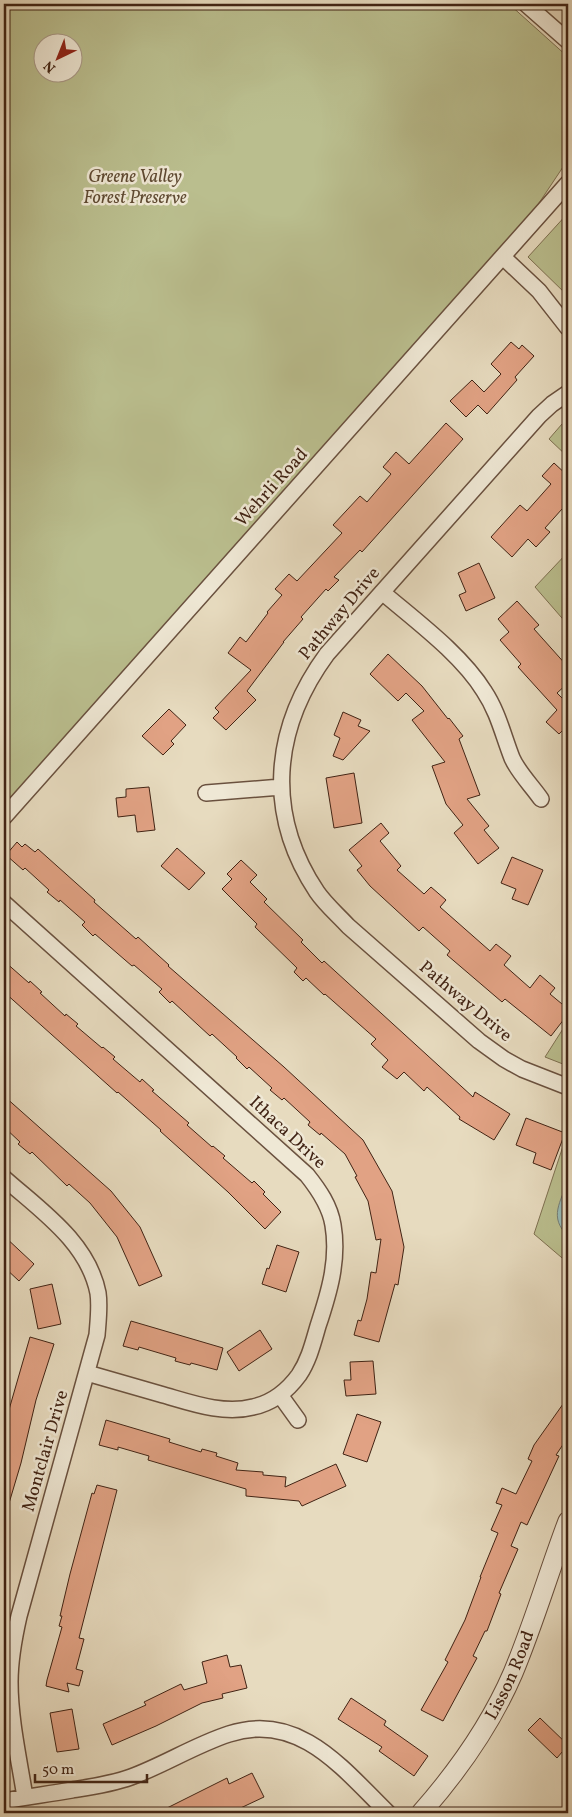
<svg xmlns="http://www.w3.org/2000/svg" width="572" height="1817" viewBox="0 0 572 1817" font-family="Vollkorn,serif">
<rect width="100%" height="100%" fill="#e7dbbf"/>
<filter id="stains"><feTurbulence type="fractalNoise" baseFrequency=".004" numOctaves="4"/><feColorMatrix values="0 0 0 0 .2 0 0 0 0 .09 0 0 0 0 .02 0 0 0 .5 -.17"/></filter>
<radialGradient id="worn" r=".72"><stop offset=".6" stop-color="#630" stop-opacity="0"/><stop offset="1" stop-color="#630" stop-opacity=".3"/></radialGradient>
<path fill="#babe8e" stroke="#7e7051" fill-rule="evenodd" d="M4,4H509L568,57V162L563,167L503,257L4,817ZM42,42H72V72H42Z
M568,213V296L528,257Z
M568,420V457L549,439L562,424Z
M568,552V625L535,587Z
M568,1021V1066L545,1057Z
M568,1131V1263L534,1234Z"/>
<path fill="#97bab6" stroke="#757e75" d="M568,1180V1236C548,1217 561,1202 568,1180Z"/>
<path fill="#e1a284" stroke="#412314" d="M511,342L519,349L522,345L534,356L515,377L517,380L487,414L478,405L466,417L450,401L472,380L484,392L501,374L491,364Z
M446,423L463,439L379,533L362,552L360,550L334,577L339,580L328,591L326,589L301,617L303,619L283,642H284L247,691L256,700L226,730L213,718L219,712L215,708L251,670L228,653L240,637L246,642L268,613L267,612L282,595L275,589L289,574L297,581L342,533L333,525L360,496L367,502L391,474L383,467L396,452L409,464Z
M554,463L568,476V514L562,509L545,528L550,532L536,547L528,539L512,557L491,537L520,505L527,511L551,484L542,476Z
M479,563L495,598L466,611L459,595L466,592L458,573Z
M517,601L539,625L534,629L568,667V683L557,693L565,701L568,698V735L563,730L559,734L546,722L557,710L518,667L521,664L500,640L509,632L498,619Z
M388,654L422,686L448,719L449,718L463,736L459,739L480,795L467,799L489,826L484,830L499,848L478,864L454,833L463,825L446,804L432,766L445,762L412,720L424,711L406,693L398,701L370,674Z
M169,709L186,725L171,741L174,744L163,755L142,736Z
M343,712L361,720L358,726L370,731L343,760L333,756L340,738L334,735Z
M354,773L362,823L334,828L326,778Z
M149,787L155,830L137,832L135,815L118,817L116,798L126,797V789Z
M381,823L389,833L380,841L401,866L397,870L424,894L431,887L446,900L440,907L490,951L496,944L511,956L504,965L530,988L540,975L555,988L550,994L568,1009V1014L551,1036L505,999L502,1002L447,955L450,951L423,927L419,931L370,886L357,870L362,866L349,850Z
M17,842L22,847L25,844L35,852L38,849L95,900L94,902L136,939L138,937L169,965L168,966L284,1067L363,1140L392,1191L404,1247L398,1285L395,1284L379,1342L354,1335L358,1320L361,1321L367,1299L371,1272L376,1273L381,1239L376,1240L368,1201L355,1177L357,1176L345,1154L321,1133L320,1135L308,1125L310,1122L284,1098L282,1100L270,1090L272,1088L249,1067L247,1069L236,1058L237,1057L212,1034L210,1036L172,1001L170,1003L159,992L162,989L134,965L132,966L95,934L93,936L82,925L85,922L60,900L59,902L47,892L49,890L25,868L23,870L6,855Z
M177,848L205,873L189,890L161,866Z
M512,857L543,870L528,905L512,899L516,889L501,883Z
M241,860L257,875L250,882L267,899L264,902L303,940L301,942L322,963L324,961L473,1097L475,1092L510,1114L494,1140L459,1119L460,1117L427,1087L424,1091L404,1072L397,1079L382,1067L388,1060L371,1044L376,1039L325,994L324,995L306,978L303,981L294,972L297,968L255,927L257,924L222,889L232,879L227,874Z
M4,961L29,983L30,981L42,992L40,993L65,1016L66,1014L78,1024L76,1026L102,1048L103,1047L115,1057L113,1059L140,1082L142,1079L154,1090L152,1091L189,1123L187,1125L212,1147L213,1146L225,1156L223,1158L252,1183L254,1181L265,1192L263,1194L281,1212L265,1229L228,1192L160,1131L161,1130L118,1092L117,1093L4,992Z
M4,1096L111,1191L140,1227L162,1276L139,1286L117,1237L90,1203L69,1184L67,1186L32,1152L30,1154L18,1144L20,1142L4,1127Z
M526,1118L565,1133L551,1170L533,1163L536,1153L516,1145Z
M4,1236L34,1264L19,1281L4,1267Z
M277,1245L299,1252L286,1292L262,1284L267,1268L269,1269Z
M52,1284L61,1324L38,1329L30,1289Z
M131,1321L223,1348L217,1370L191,1363L190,1365L175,1361L176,1358L139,1347L138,1350L123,1346Z
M260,1330L272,1349L239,1371L227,1352Z
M30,1337L54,1344L36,1400L21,1463L7,1510H4V1427Z
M373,1361L376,1394L346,1396L344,1380H351L350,1362Z
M568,1397V1437L556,1455L559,1456L527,1525L521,1522L511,1546L518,1549L499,1593L501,1594L487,1631H485L473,1656L477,1658L443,1721L421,1710L448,1662L445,1660L465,1620L481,1577H480L498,1533L491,1530L502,1505L496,1503L502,1488L516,1494L532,1461L528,1459L534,1445Z
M357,1414L381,1422L367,1462L343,1454Z
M106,1420L170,1439L169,1442L201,1452L202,1449L217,1453L216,1456L238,1463L236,1470L263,1472V1475L286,1477L285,1487L336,1464L346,1486L302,1506L299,1501L246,1496V1489L148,1460L149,1456L118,1447V1450L99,1445Z
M97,1485L117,1490L79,1638L84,1639L76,1669L83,1671L79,1686L67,1683L69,1692L46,1686L47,1680L62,1627L59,1626L62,1616H60L70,1574L92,1493L94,1494Z
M227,1655L230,1667L241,1665L247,1688L222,1694L223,1698L202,1703L156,1726L112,1745L103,1724L146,1705L144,1702L181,1684L184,1690L207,1683L202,1662Z
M351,1698L386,1721L384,1725L428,1756L414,1776L379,1751L382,1747L338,1719Z
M72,1709L79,1749L57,1752L50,1713Z
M540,1718L568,1745L557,1758L528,1730Z
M252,1773L264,1797L230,1813H157L227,1778L229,1784Z"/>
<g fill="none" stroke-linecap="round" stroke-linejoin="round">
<g stroke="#6a513f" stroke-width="18">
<path id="minor" d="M526,4L568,41
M503,257L539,291L568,328
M568,393L552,404L539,416L327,654C272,729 265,814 317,892C326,905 338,915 348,926L479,1041L504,1059L522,1069L568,1087
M382,592C416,621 461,654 484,691C498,712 503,735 512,758C518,772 532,786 541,799
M206,793L281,787
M4,817L568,183
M4,903L307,1175C319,1190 330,1206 333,1225C339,1260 329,1293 318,1326C313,1343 309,1360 299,1375C288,1390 272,1403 253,1407C222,1415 189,1402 160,1394C136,1387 111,1380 87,1373
M4,1178C40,1210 88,1242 98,1293C100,1306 98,1322 97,1335L19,1616C14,1638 10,1660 10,1682C10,1720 19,1759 25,1797
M280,1395L298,1420
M4,1801C26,1797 49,1794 72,1790C91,1787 112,1784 131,1777C164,1765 195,1745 229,1734C299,1711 343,1769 388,1813"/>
</g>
<g stroke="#6a513f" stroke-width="21">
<g id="tertiary">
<path id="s1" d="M421,1813C458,1771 491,1724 513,1673C534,1623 549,1571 568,1521"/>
</g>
</g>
<use href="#minor" stroke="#efe8d5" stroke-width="15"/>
<use href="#tertiary" stroke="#efe8d5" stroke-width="19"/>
</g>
<g text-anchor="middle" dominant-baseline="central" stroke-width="5" stroke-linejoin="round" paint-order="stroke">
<g font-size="18" font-style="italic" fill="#5f4a32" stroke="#efe8d5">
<text x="135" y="177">Greene Valley<tspan x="135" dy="21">Forest Preserve</tspan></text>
</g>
<g font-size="18" fill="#412314" stroke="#efe8d5">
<text transform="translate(272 488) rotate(-48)">Wehrli Road</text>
<text transform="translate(340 614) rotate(-50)">Pathway Drive</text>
<text transform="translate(465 1002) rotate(40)">Pathway Drive</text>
<text transform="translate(287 1133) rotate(43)">Ithaca Drive</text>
<text transform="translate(46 1451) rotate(-74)">Montclair Drive</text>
<text stroke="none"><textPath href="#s1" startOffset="165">Lisson Road</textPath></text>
</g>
</g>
<rect width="572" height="1817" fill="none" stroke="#e7dbbf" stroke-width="20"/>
<rect x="5" y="5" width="562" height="1807" fill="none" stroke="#412314" stroke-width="2.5"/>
<rect x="10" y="10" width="552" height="1797" fill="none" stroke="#412314"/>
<g transform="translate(58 58) rotate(223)"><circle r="24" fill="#efe8d5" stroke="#a99988"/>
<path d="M0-4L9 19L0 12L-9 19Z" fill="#8f2418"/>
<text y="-8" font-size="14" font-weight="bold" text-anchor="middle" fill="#412314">N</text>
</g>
<path d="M35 1774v8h112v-8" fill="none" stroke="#412314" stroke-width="2.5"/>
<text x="42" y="1774" font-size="15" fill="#412314" stroke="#efe8d5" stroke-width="4" paint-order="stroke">50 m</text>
<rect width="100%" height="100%" filter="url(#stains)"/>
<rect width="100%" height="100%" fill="url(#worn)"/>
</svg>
